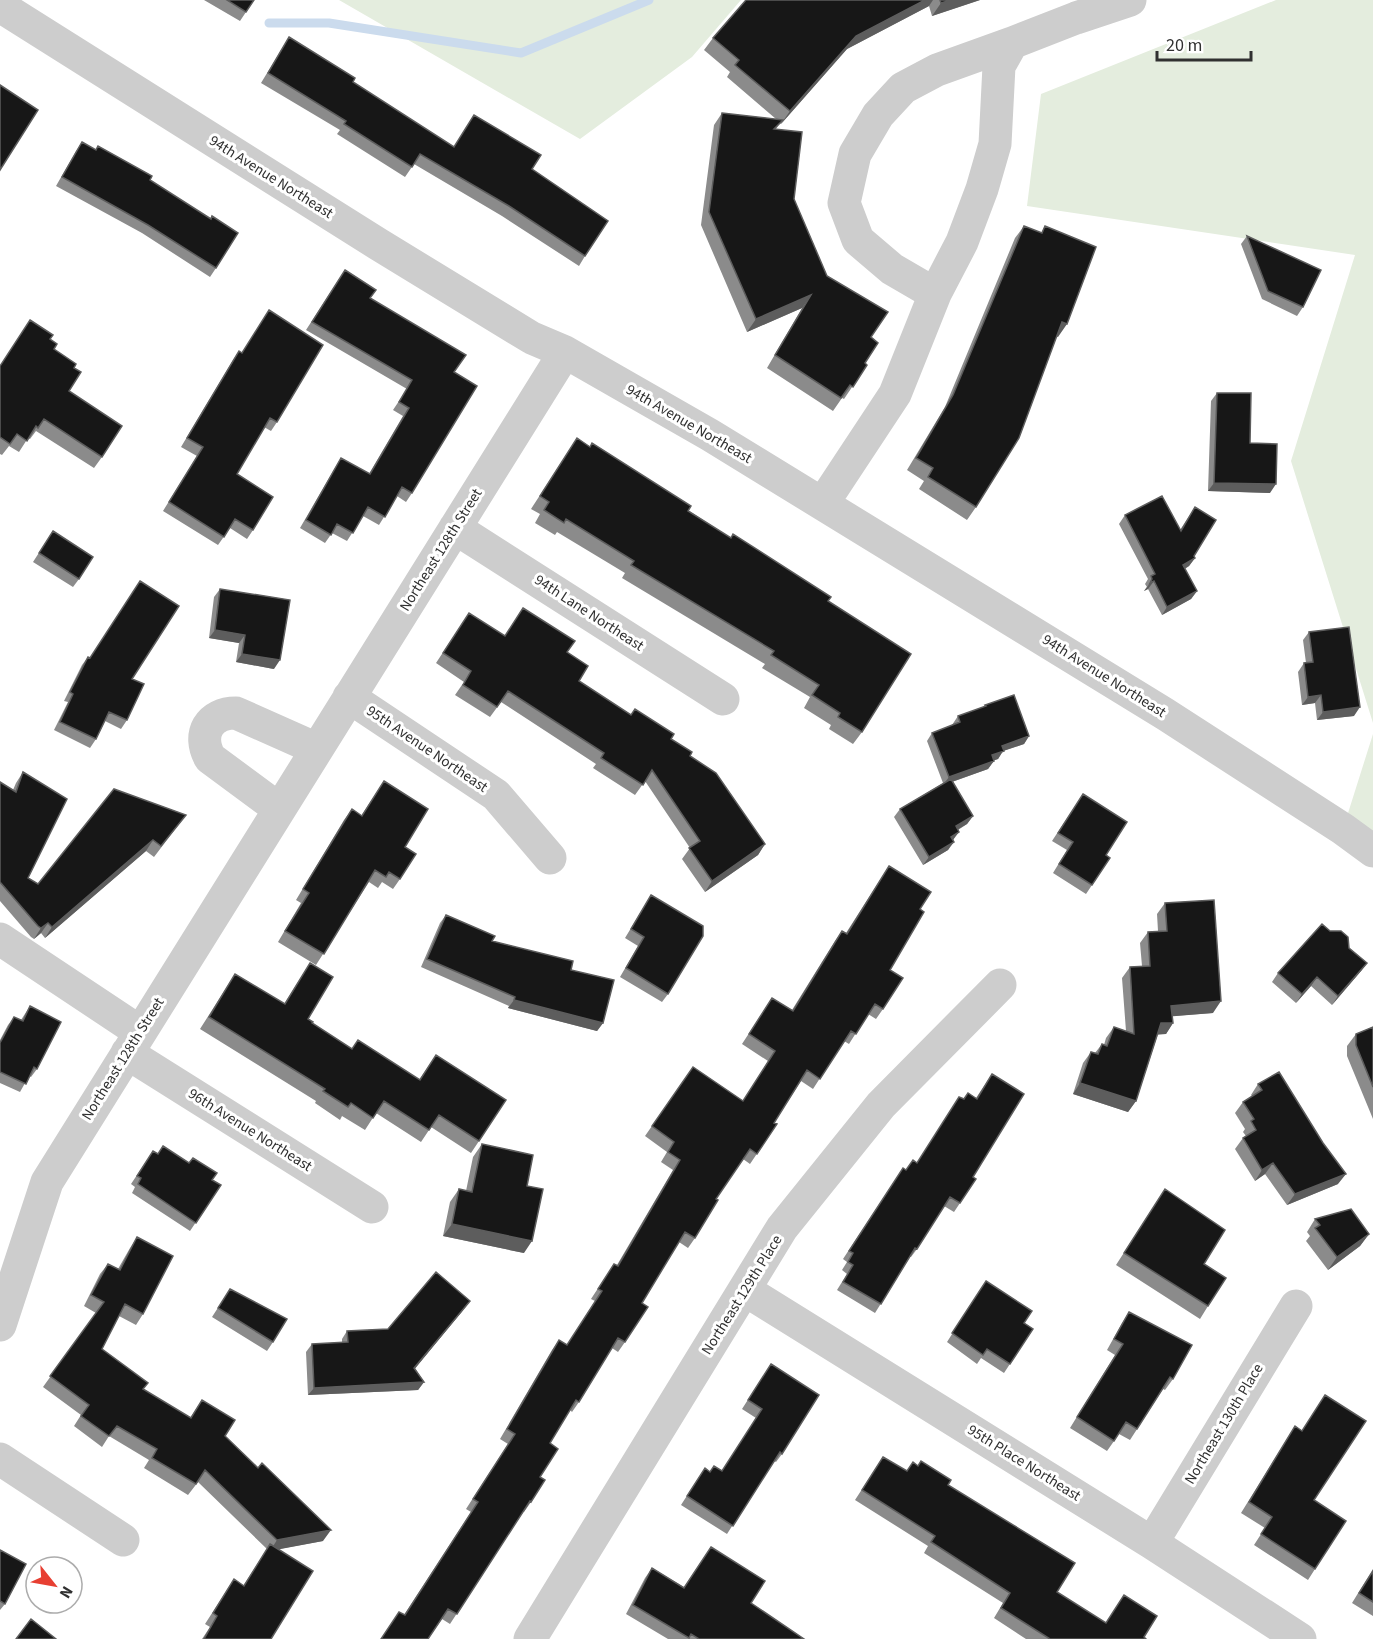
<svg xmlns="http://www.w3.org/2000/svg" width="1373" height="1639" viewBox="0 0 1373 1639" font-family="'Source Sans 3',sans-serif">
<rect width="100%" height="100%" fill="#fff"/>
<path fill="#e4edde" d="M339,0H741L692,57L580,139Z
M1276,0H1373V723L1291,461L1355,255L1027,206L1041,94Z
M1373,734V851L1343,829Z"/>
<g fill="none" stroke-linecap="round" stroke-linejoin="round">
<path stroke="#cbdbed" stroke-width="9" d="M269,23H329L521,53L649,0"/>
<path stroke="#cdcdcd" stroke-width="33" d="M0,6L378,244L532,338L565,352L710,435L1165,714L1343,829L1373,851
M935,294L892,269L858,240L844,203L855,154L878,115L903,88L937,70L1012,43
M823,503L895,394L935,294L962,242L982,189L995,144L999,66L1012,43L1076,18L1130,0
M455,528L723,699
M349,697L496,795L550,858
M279,809L210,758C197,734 209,713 236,713L317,749
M0,939L140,1032
M127,1053L372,1207
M745,1290L1152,1543L1300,1639
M0,1325L47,1182L565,352
M0,1459L123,1540
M1152,1543L1296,1306
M530,1639L782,1228L881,1105L1000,985"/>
</g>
<path fill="#8b8b8b" d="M204,0H254L240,21Z
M746,0H980L932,16L929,6L847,49L781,124L780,123L776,129L794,199L827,276L871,337L865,363L867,365L844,399L842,398L833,411L767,368L802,308L747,332L701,225L714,125L722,113L776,119L727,77L730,72L704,50L713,38Z
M289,37L353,82L454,147L474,115L532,169L585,256L579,266L502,216L414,164L405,177L337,134L340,130L261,83Z
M82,142L95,150L98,146L150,180L216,268L210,277L142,233L56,186L76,151Z
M1024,226L1041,233L1045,226L1058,337L1057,336L976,507L967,520L919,489L924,481L907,470L945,407L1015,238Z
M1247,236L1303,307L1297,316L1262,299L1241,244Z
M339,279L370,298L454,372L412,493L406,502L397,496L379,525L363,516L347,541L332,533L325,543L300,528L336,466L341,458L369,474L403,416L393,410L407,389L306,330Z
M269,310L277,422L271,431L264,427L237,474L253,530L247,539L230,528L218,545L163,511L197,456L181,447L233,360L239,351L242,353Z
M50,339L54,349L74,368L69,391L102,457L94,468L36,431L30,439L28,438L19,452L9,446L2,455L0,454V366Z
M1217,393L1250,443L1270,493L1208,491L1211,401Z
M577,438L828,601L862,732L853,744L829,729L831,725L804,708L810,697L762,668L765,664L622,578L625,573L557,532L555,535L535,523L540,514L531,509Z
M1195,507L1194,556L1195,558L1189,566L1185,569L1197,591L1191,599L1162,615L1148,589L1144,591L1147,587L1145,584L1148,579L1119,524L1125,515L1180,530Z
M53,531L79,579L73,587L33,562Z
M220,589L274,669L236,662L239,643L209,638L214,597Z
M523,608L567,652L579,681L631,715L671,739L690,756L765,844L758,855L705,892L682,859L690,848L645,781L635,795L593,768L596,764L501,702L490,717L455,695L464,682L436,663L469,613L505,636Z
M1309,632L1354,716L1317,720L1315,703L1302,705L1298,672L1304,663H1306L1303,640Z
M88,657L132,679L127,720L121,729L105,721L96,739L90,748L54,730L68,702L64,701L82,665Z
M985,705L1029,736L1024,744L1003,751L998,759L994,760L988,769L952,782L973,816L967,824L958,830L948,850L923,865L894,817L900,809L943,783L927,741L932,733L952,725L958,716L984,707Z
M23,772L28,878L38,884L186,815L154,857L146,851L45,938L41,933L34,939L31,937L0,901V782L13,790L16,783Z
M384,781L405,847L400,879L393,889L382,882L378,888L369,882L316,965L278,942L301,903L296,900L344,820L352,809L361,816Z
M1083,794L1106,855L1092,885L1086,894L1053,873L1067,850L1052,841Z
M889,866L920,909L890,970L883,1009L876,1019L868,1014L849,1044L844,1041L813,1089L801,1081L774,1123L777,1124L750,1164L743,1159L716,1199L695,1238L688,1248L679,1242L642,1303L625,1342L618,1352L612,1348L579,1402L572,1412L570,1410L550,1443L540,1477L531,1502L524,1512H523L450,1624L442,1619L428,1639L404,1615L471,1512L466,1509L508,1444L500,1439L552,1350L559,1340L567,1345L595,1301L591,1299L614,1264L617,1265L673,1170L661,1162L667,1152L645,1136L693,1067L743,1101L768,1061L742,1044L772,998L792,1010L835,941L842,931L846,933Z
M651,895L668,994L662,1002L620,977L638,946L625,938Z
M1165,903L1213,1013L1173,1016V1023L1166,1034H1158L1136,1101L1128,1112L1073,1094L1083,1063L1091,1052L1095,1053L1102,1044L1104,1045L1106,1038L1114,1027L1126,1031L1122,978L1130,967L1142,966L1140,943L1148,932L1158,931L1157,914Z
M446,915L492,941L571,970L603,1023L597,1031L508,1008L509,1006L421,967L440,923Z
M1349,948L1367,963L1361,971L1332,1005L1311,986L1296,1003L1272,982L1278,973Z
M310,963L308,1019L312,1023L352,1049L419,1080L436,1055L479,1141L471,1153L431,1127L421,1142L376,1113L365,1130L342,1116L340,1120L315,1103L316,1101L200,1029L235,974L284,1004Z
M30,1006L37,1069L31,1077L29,1076L20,1092L0,1083V1040L8,1025L14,1017L21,1020Z
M1373,1027V1119L1347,1056V1046L1356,1034Z
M992,1074L973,1177L960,1203L954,1212L944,1206L917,1249L911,1257H910L875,1313L837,1290L847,1274L842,1270L847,1262L843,1259L903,1168L906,1170L917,1163L959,1097L963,1099L968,1093L976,1098Z
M1258,1084L1338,1184L1287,1205L1265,1174L1255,1181L1235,1149L1243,1138L1246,1136L1243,1132L1245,1129L1235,1113L1243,1102L1252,1096L1251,1095Z
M482,1144L524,1253L443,1236L450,1202L459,1189L466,1191L473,1157Z
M163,1146L221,1185L190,1231L132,1193L135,1187L131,1184L147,1160L158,1154Z
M1165,1189L1204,1264L1208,1306L1200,1319L1116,1265Z
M1315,1219L1369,1234L1360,1246L1328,1270L1306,1241L1310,1236L1307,1232Z
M137,1237L143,1314L136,1325L119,1316L102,1349L143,1389L190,1418L202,1400L225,1436L323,1541L279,1549L271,1639H202L210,1627L205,1624L234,1579L243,1586L267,1549L198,1482L188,1495L144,1468L149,1460L109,1436L102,1447L74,1426L81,1415L43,1387L96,1313L84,1306L100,1274L108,1264L118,1269L130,1248Z
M230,1289L273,1342L267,1351L212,1317Z
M980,1290L1033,1329L1004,1373L981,1358L977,1364L947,1342Z
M464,1309L415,1368L424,1382L418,1390L308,1395L306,1352L312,1344L342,1343V1339L347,1331L388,1329Z
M1129,1312L1173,1379L1165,1390L1163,1389L1130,1440L1119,1434L1107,1451L1070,1428L1115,1355L1107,1350L1122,1323Z
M771,1364L782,1454L776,1462L774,1461L727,1534L681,1505L699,1477L710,1472L714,1466L722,1471L756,1418L742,1409Z
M1325,1395L1314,1500L1315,1569L1308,1580L1254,1545L1265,1528L1241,1513L1295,1426L1302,1431Z
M883,1457L907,1471L948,1485L1057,1592L1106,1623L1124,1595L1144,1637L1146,1639H1026L994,1618L1003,1603L924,1553L928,1546L855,1500Z
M711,1547L751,1603L804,1639H668L626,1614L645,1578L652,1568L684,1587Z
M0,1550L5,1604L0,1610Z
M1373,1569V1616L1352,1603Z"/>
<path fill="#5d5d5d" d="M925,0H933L929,6L847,49L781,124L790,111L856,36Z
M951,0H980L932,16L941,3Z
M811,295L802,308L747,332L756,319Z
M1062,322L1067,324L1058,337L1053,335Z
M1214,483L1276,484L1270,493L1208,491Z
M1195,558L1189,566L1177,573L1183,565Z
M1154,581L1148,589L1144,591L1150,583Z
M1197,591L1191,599L1162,615L1167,607Z
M215,630L245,635L239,643L209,638Z
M242,654L280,660L274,669L236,662Z
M1321,695L1315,703L1302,705L1308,697Z
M1360,707L1354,716L1317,720L1323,712Z
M1029,736L1024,744L1003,751L998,759L987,763L992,755L1002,746Z
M994,761L988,769L943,785L949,777Z
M973,816L967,824L950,834L956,826Z
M959,832L953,840L945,846L951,837Z
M153,840L146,851L45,938L52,927Z
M954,842L948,850L923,865L929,857Z
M765,844L758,855L705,892L712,881Z
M48,923L41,933L34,939L41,928Z
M1367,963L1361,971L1332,1005L1338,996Z
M1317,977L1311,986L1296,1003L1302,994Z
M514,1000L603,1023L597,1031L508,1008Z
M1221,1001L1213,1013L1164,1017L1171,1006Z
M1161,1023H1173L1166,1034L1154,1035Z
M1080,1083L1136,1101L1128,1112L1073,1094Z
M1273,1163L1265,1174L1255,1181L1262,1170Z
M1346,1174L1338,1184L1287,1205L1295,1194Z
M452,1224L532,1241L524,1253L443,1236Z
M1369,1234L1360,1246L1328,1270L1337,1257Z
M470,1301L464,1309L409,1376L414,1368Z
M424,1382L418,1390L308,1395L314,1388Z
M331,1530L323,1541L270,1551L277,1540Z"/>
<path fill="#171717" stroke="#5d5d5d" stroke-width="1.5" d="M227,0H254L246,12Z
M746,0H925L856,36L790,111L735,65L739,60L713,38Z
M940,0H951L941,3Z
M289,37L355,78L353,82L454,147L474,115L541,155L532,169L608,221L585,256L509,206L420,154L412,167L344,124L346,121L268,73Z
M0,85L38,110L0,170Z
M722,113L783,120L774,129L802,132L794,199L827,276L888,312L871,337L878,343L865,363L867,365L853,387L850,385L841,398L775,355L811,295L756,319L709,212Z
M82,142L96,150L98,146L152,176L150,180L211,219L212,216L238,233L216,268L148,225L62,177Z
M1024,226L1042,233L1045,226L1096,247L1067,324L1062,322L1019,438L976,507L928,477L933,468L916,458L953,395Z
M1247,236L1321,270L1303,307L1268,291Z
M345,270L376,290L370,298L466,355L454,372L477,386L412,493L402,487L385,517L368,507L353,533L337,524L331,535L306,520L341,458L370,474L409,408L399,402L412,380L312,322Z
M269,310L323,345L277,422L270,418L237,474L273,497L253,530L235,519L224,537L169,502L203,447L187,438L239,351L242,353Z
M30,320L53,335L50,339L57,344L54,349L76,364L74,368L81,372L69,391L122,426L102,457L44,419L38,428L36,426L27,441L17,434L10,444L0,437V366Z
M1217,393H1251L1250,443L1277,444L1276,484L1214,483Z
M577,438L590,447L592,443L691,506L688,511L731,538L733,534L831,597L828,601L911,654L862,732L838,717L840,713L812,695L819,685L771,655L774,651L631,565L634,561L566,519L564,523L544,510L549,502L540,496Z
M1162,496L1181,531L1195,507L1216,520L1194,556L1195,558L1183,565L1197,591L1167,607L1154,581L1150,583L1152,579L1151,576L1155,574L1125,515Z
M53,531L93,557L79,579L39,553Z
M140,581L179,606L132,679L144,684L127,720L109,712L96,739L60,722L73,694L70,692L88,657L90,658Z
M220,589L290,600L280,660L242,654L245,635L215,630Z
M523,608L575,641L567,652L588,666L579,681L631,715L635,709L674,734L671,739L692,752L690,756L716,773L765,844L712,881L689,848L700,841L652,770L643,785L601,758L604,753L508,691L497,707L463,685L471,671L443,653L469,613L505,636Z
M1349,627L1360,707L1323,712L1321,695L1308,697L1304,663L1313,662L1309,632Z
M1014,695L1029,736L1002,746L1004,751L992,755L994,761L949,777L932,733L960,722L958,716L986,706L985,705Z
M23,772L67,799L28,878L38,884L114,789L186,815L161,846L153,840L52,927L48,923L41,928L38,926L0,882V782L16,792Z
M951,779L973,816L956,826L959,832L951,837L954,842L929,857L900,809Z
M384,781L428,809L405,847L416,854L400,879L389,872L386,877L375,870L324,954L285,931L309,893L303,889L352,809L362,816Z
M1083,794L1127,822L1106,855L1110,858L1092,885L1059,864L1073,842L1058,833Z
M889,866L931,892L920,909L924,912L890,970L903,978L883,1009L875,1004L856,1034L851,1031L820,1079L807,1070L774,1123L777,1124L757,1154L750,1149L716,1199L718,1200L695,1238L685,1232L642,1303L648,1307L625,1342L618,1338L579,1402L576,1400L550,1443L558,1449L540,1477L545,1480L531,1502L530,1501L457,1614L448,1609L428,1639H381L399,1612L405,1615L478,1502L473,1499L515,1434L507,1429L559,1340L567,1345L602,1291L598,1289L614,1264L618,1266L680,1160L668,1152L674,1142L652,1126L693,1067L743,1101L775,1051L749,1034L772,998L793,1011L842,931L847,934Z
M651,895L703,926V936L668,994L626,968L644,937L631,929Z
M1214,900L1221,1001L1171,1006L1173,1023H1161L1136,1101L1080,1083L1091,1052L1098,1054L1102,1044L1107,1046L1114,1027L1134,1034L1130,967L1150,966L1148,932L1167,931L1165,903Z
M446,915L495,936L492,941L573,961L571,970L614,980L603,1023L514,1000L515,997L427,959Z
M1322,924L1330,931H1341L1348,937L1349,948L1367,963L1338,996L1317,977L1302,994L1278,973Z
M310,963L333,977L308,1019L313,1022L312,1023L352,1049L358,1040L420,1080L436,1055L506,1100L479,1141L439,1115L429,1130L384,1101L373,1118L351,1103L348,1107L323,1091L325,1089L209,1017L235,974L285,1004Z
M30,1006L61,1022L37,1069L34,1067L26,1084L0,1072V1043L14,1017L23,1021Z
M1373,1027V1087L1356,1045V1034Z
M1279,1072L1323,1143L1346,1174L1295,1194L1273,1163L1262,1170L1243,1138L1256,1130L1251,1121L1254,1119L1243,1102L1262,1090L1258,1084Z
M992,1074L1024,1094L973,1177L976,1179L960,1203L950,1197L917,1249L915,1248L881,1304L843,1282L853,1265L848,1262L853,1253L849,1251L903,1168L906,1170L913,1160L917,1163L959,1097L964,1099L968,1093L977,1099Z
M482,1144L533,1155L527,1186L543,1189L532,1241L452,1224L459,1189L472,1192Z
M163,1146L189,1163L193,1158L217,1173L212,1180L221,1185L196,1223L138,1184L141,1178L137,1176L153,1151L158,1154Z
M1165,1189L1225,1230L1204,1264L1226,1278L1208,1306L1124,1253Z
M1351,1209L1369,1234L1337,1257L1315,1228L1320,1225L1315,1219Z
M137,1237L173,1256L143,1314L125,1304L102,1349L148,1383L143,1389L191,1418L202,1400L235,1420L225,1436L258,1468L262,1463L331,1530L277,1540L205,1470L196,1484L152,1458L157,1449L117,1426L109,1436L81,1416L89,1405L50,1376L104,1302L91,1295L108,1264L120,1270Z
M436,1272L470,1301L414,1368L424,1382L314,1388L312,1344L348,1342L347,1331L388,1329Z
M986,1281L1032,1311L1024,1323L1033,1329L1010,1364L987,1349L983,1355L952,1333Z
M230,1289L287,1319L273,1342L218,1308Z
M1129,1312L1192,1345L1173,1379L1170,1377L1137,1429L1126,1422L1114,1441L1077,1417L1123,1344L1114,1339Z
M771,1364L819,1395L782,1454L780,1452L733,1526L687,1496L705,1468L710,1472L714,1466L722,1471L762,1409L748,1400Z
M1325,1395L1366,1421L1314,1500L1346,1521L1315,1569L1261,1534L1272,1517L1249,1502L1295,1426L1302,1431Z
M883,1457L907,1471L913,1462L918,1466L921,1461L951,1480L948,1485L1075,1563L1057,1592L1106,1623L1124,1595L1157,1616L1144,1637L1146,1639H1050L1001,1608L1010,1593L931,1542L935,1536L862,1490Z
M270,1544L313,1571L271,1639H204L217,1616L213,1613L234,1579L244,1586Z
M711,1547L765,1581L751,1603L804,1639H699L691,1634L689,1638L633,1605L652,1568L684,1588Z
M0,1550L26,1564L5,1604L0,1601Z
M1373,1571V1602L1359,1593Z
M31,1619L56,1639H16Z"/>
<g text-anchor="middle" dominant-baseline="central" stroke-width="6" stroke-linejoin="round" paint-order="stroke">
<g font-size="15" fill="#303030" stroke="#fff">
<text transform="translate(271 177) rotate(32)">94th Avenue Northeast</text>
<text transform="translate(689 424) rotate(30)">94th Avenue Northeast</text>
<text transform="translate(441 550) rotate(-58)">Northeast 128th Street</text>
<text transform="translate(589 613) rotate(33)">94th Lane Northeast</text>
<text transform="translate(1104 676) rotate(32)">94th Avenue Northeast</text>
<text transform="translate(427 749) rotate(34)">95th Avenue Northeast</text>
<text transform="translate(123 1059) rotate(-58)">Northeast 128th Street</text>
<text transform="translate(250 1130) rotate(32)">96th Avenue Northeast</text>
<text transform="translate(742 1295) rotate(-58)">Northeast 129th Place</text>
<text transform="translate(1224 1424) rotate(-59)">Northeast 130th Place</text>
<text transform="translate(1024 1463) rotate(32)">95th Place Northeast</text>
</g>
</g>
<g transform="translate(54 1585) rotate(121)"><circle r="28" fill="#ffffff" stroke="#acacac" stroke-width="1.5"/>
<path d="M0-4.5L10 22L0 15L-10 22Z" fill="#e73f32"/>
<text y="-9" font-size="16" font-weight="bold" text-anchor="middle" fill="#303030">N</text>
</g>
<path d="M1157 51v9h94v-9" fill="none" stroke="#303030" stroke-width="3"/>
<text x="1166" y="51" font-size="18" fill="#303030" stroke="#ffffff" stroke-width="4.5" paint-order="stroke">20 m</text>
</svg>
